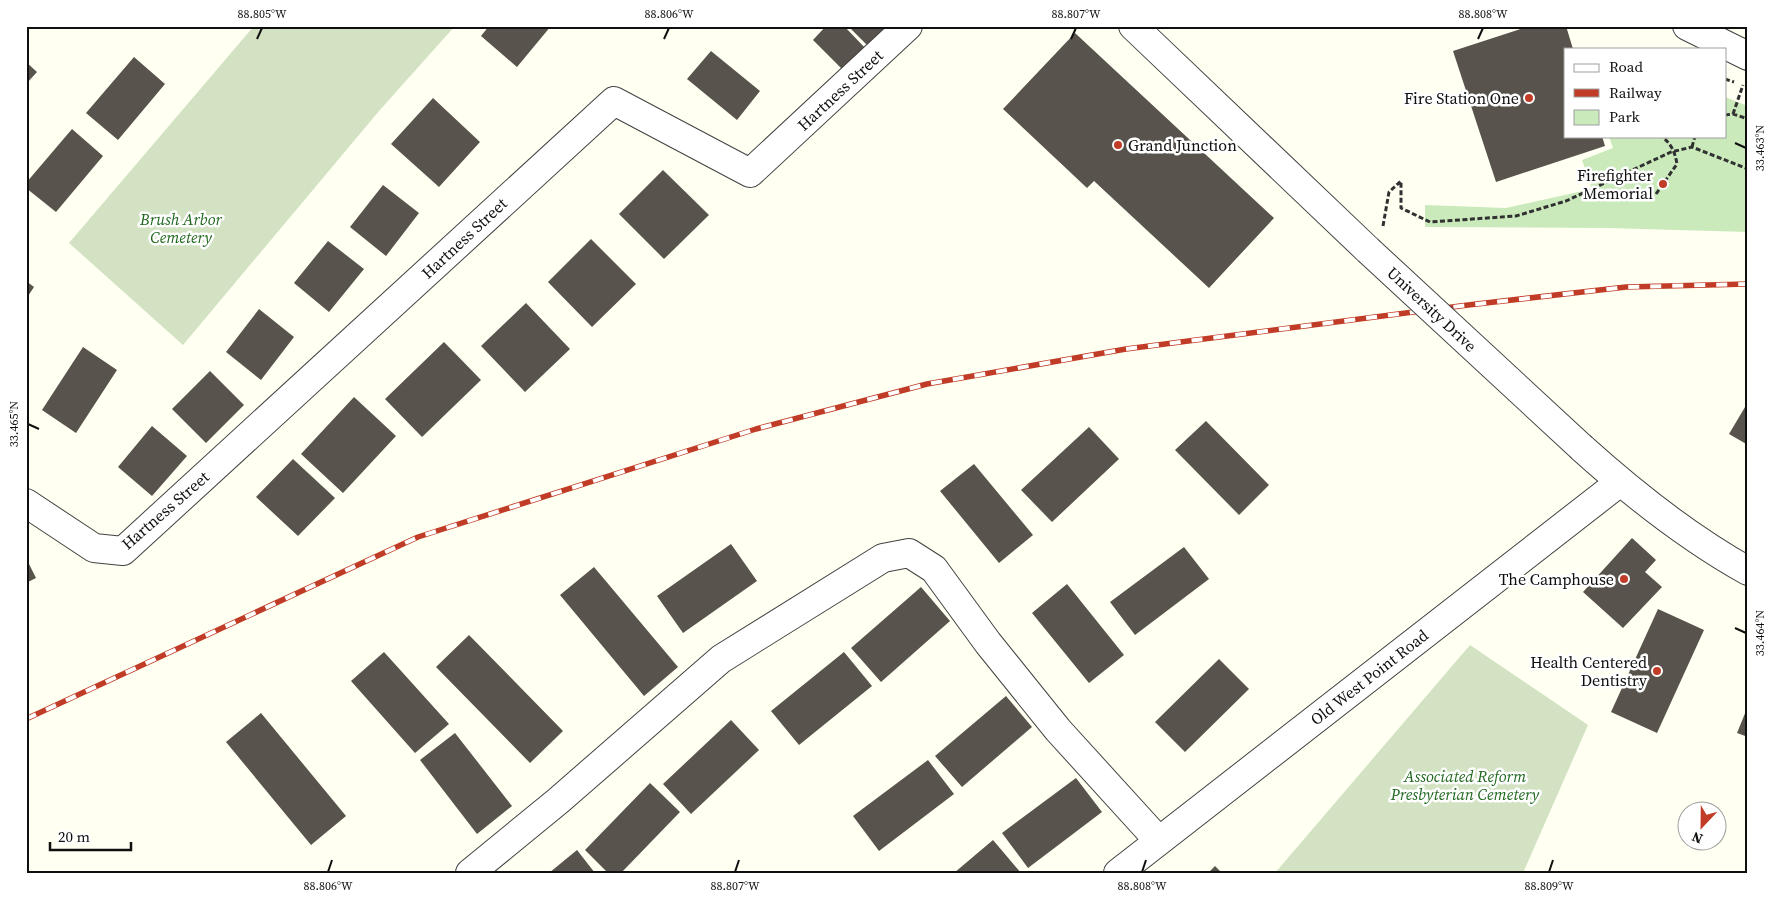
<svg xmlns="http://www.w3.org/2000/svg" width="1774" height="899" viewBox="0 0 1774 899" font-family="'Source Serif 4',serif">
<rect width="100%" height="100%" fill="#fffff2"/>
<path fill="#cbeabb" d="M1725,97L1748,106V232L1607,228L1425,227V205L1506,208L1592,189L1582,160L1613,148L1609,136H1725Z"/>
<path fill="#d2e2c2" d="M254,26H455L379,111L183,345L69,243Z
M1470,645L1588,725L1523,873H1275Z"/>
<path fill="#58534c" d="M489,26H551L517,67L481,36Z
M826,26H844L867,50L845,72L813,40Z
M848,26H889L873,51Z
M1530,26H1566L1573,49H1565V136H1602L1605,146L1496,182L1453,51Z
M1075,33L1274,218L1209,288L1094,181L1087,188L1003,109Z
M711,51L760,91L737,120L687,79Z
M134,57L165,84L118,140L86,113Z
M26,62L37,72L26,84Z
M433,98L480,142L439,187L391,144Z
M72,129L103,156L56,212L26,188V183Z
M663,170L709,215L664,259L619,214Z
M383,185L419,213L386,256L350,227Z
M591,239L636,284L592,327L548,282Z
M328,241L364,269L329,312L294,283Z
M26,281L34,287L26,299Z
M526,303L570,349L525,392L481,346Z
M259,309L294,337L261,380L226,352Z
M444,342L481,380L422,437L385,399Z
M83,347L117,370L76,433L42,410Z
M210,371L244,405L206,443L172,409Z
M354,397L396,436L343,493L301,454Z
M1748,402V445L1729,434Z
M1206,421L1269,485L1239,515L1175,450Z
M152,426L187,456L152,496L118,467Z
M1089,427L1119,459L1052,522L1021,490Z
M293,459L335,498L298,536L256,497Z
M974,464L1033,535L999,563L940,491Z
M1632,538L1656,560L1645,572L1662,587L1623,628L1583,592Z
M731,544L757,581L683,633L657,596Z
M1184,547L1209,579L1135,635L1110,602Z
M26,558L36,578L26,583Z
M594,567L678,667L644,696L560,595Z
M1067,584L1124,655L1089,683L1032,613Z
M921,587L950,621L881,682L851,648Z
M1658,609L1704,630L1657,733L1611,712Z
M469,635L563,731L530,763L436,667Z
M384,652L449,724L415,753L351,681Z
M844,652L872,686L799,745L771,711Z
M1219,659L1249,689L1185,752L1155,722Z
M1006,696L1032,727L962,787L935,756Z
M1748,706V737L1737,733Z
M261,713L346,816L311,845L226,742Z
M731,720L759,750L691,814L663,784Z
M455,733L512,806L477,834L420,760Z
M928,760L954,794L879,851L853,816Z
M1076,778L1102,812L1028,868L1002,833Z
M650,783L680,812L621,873H608L585,850Z
M993,840L1021,873H954Z
M577,850L595,873H549Z
M1215,866L1222,873H1208Z"/>
<g fill="none" stroke-linecap="round" stroke-linejoin="round">
<g stroke="#424242" stroke-width="30">
<path id="minor" d="M1133,26L1368,250
M1687,26L1748,56
M1582,448C1633,494 1687,537 1748,571
M26,503L94,548L123,551L614,101L750,173L908,26
M470,873L558,801L721,659L883,558L909,553L934,569L988,643L1058,730L1159,841
M1118,873L1620,482"/>
</g>
<path stroke="#313131" stroke-width="3" stroke-dasharray="5 2.5" stroke-linecap="butt" d="M1725,79L1734,82
M1733,114L1743,85
M1725,115L1733,114L1748,119
M1692,147L1695,136
M1656,194L1677,164C1675,152 1671,143 1661,136
M1383,226L1389,192L1401,181V208L1430,222L1516,216L1566,201L1671,152L1692,147L1748,169"/>
<use href="#minor" stroke="#fff" stroke-width="28"/>
<g stroke="#c03c27" stroke-width="5.5">
<path id="rail" d="M26,719L418,537L756,429L927,384L1126,349L1468,305L1626,287L1748,284"/>
</g>
<use href="#rail" stroke="#fff" stroke-width="4" stroke-dasharray="11" stroke-linecap="butt"/>
<g stroke="#424242" stroke-width="30" stroke-linecap="butt">
<path id="minor-bridge" d="M1368,250L1582,448"/>
</g>
<use href="#minor-bridge" stroke="#fff" stroke-width="28"/>
</g>
<path fill="none" stroke="#0f0f0f" stroke-width="2" d="M257,39L262,28M664,39L669,28M1071,39L1076,28M1478,39L1483,28M1735,143L1746,148M28,424L39,429M1735,628L1746,633M328,872L332,860M735,872L739,860M1142,872L1146,860M1549,872L1553,860"/>
<g fill="#c03c27" stroke="#fff" stroke-width="2">
<circle cx="1529" cy="98" r="5"/>
<circle cx="1118" cy="145" r="5"/>
<circle cx="1663" cy="184" r="5"/>
<circle cx="1624" cy="579" r="5"/>
<circle cx="1657" cy="671" r="5"/>
</g>
<g text-anchor="middle" dominant-baseline="central" stroke-width="5" stroke-linejoin="round" paint-order="stroke">
<g font-size="16" fill="#0f0f0f" stroke="#fff">
<text transform="translate(840 90) rotate(-43)">Hartness Street</text>
<text transform="translate(464 238) rotate(-43)">Hartness Street</text>
<text transform="translate(1432 309) rotate(43)">University Drive</text>
<text transform="translate(165 510) rotate(-41)">Hartness Street</text>
<text transform="translate(1369 677) rotate(-38)">Old West Point Road</text>
</g>
<g font-size="16" fill="#0f0f0f" stroke="#fff" text-anchor="end">
<text x="1519" y="98">Fire Station One</text>
<text x="1128" y="145" text-anchor="start">Grand Junction</text>
<text x="1653" y="175">Firefighter<tspan x="1653" dy="18">Memorial</tspan></text>
<text x="1614" y="579">The Camphouse</text>
<text x="1647" y="662">Health Centered<tspan x="1647" dy="18">Dentistry</tspan></text>
</g>
<g font-size="16" font-style="italic" fill="#21681f" stroke="#fff">
<text x="181" y="219">Brush Arbor<tspan x="181" dy="18">Cemetery</tspan></text>
<text x="1465" y="776">Associated Reform<tspan x="1465" dy="18">Presbyterian Cemetery</tspan></text>
</g>
</g>
<rect width="1774" height="899" fill="none" stroke="#ffffff" stroke-width="55"/>
<rect x="1564" y="48" width="162" height="90" fill="#ffffff" stroke="#9f9f9f"/>
<rect x="1574" y="64" width="25" height="8" fill="#ffffff" stroke="#9f9f9f"/>
<text x="1609" y="72" font-size="15" fill="#0f0f0f">Road</text>
<rect x="1574" y="89" width="25" height="8" fill="#c03c27" stroke="#9f9f9f"/>
<text x="1609" y="98" font-size="15" fill="#0f0f0f">Railway</text>
<rect x="1574" y="110" width="25" height="15" fill="#cbeabb" stroke="#9f9f9f"/>
<text x="1609" y="122" font-size="15" fill="#0f0f0f">Park</text>
<g transform="translate(1702 826) rotate(202)"><circle r="24" fill="#ffffff" stroke="#9f9f9f"/>
<path d="M0-4L9 19L0 12L-9 19Z" fill="#c03c27"/>
<text y="-8" font-size="14" font-weight="bold" text-anchor="middle" fill="#0f0f0f">N</text>
</g>
<path d="M50 842v8h81v-8" fill="none" stroke="#0f0f0f" stroke-width="2.5"/>
<text x="58" y="842" font-size="15" fill="#0f0f0f" stroke="#ffffff" stroke-width="4" paint-order="stroke">20 m</text>
<rect x="28" y="28" width="1718" height="844" fill="none" stroke="#0f0f0f" stroke-width="2"/>
<g font-size="12" text-anchor="middle" fill="#0f0f0f">
<text x="262" y="18">88.805°W</text>
<text x="669" y="18">88.806°W</text>
<text x="1076" y="18">88.807°W</text>
<text x="1483" y="18">88.808°W</text>
<text transform="translate(1760 148) rotate(-90)" y="4">33.463°N</text>
<text transform="translate(14 424) rotate(-90)" y="4">33.465°N</text>
<text transform="translate(1760 633) rotate(-90)" y="4">33.464°N</text>
<text x="328" y="890">88.806°W</text>
<text x="735" y="890">88.807°W</text>
<text x="1142" y="890">88.808°W</text>
<text x="1549" y="890">88.809°W</text>
</g>
</svg>
